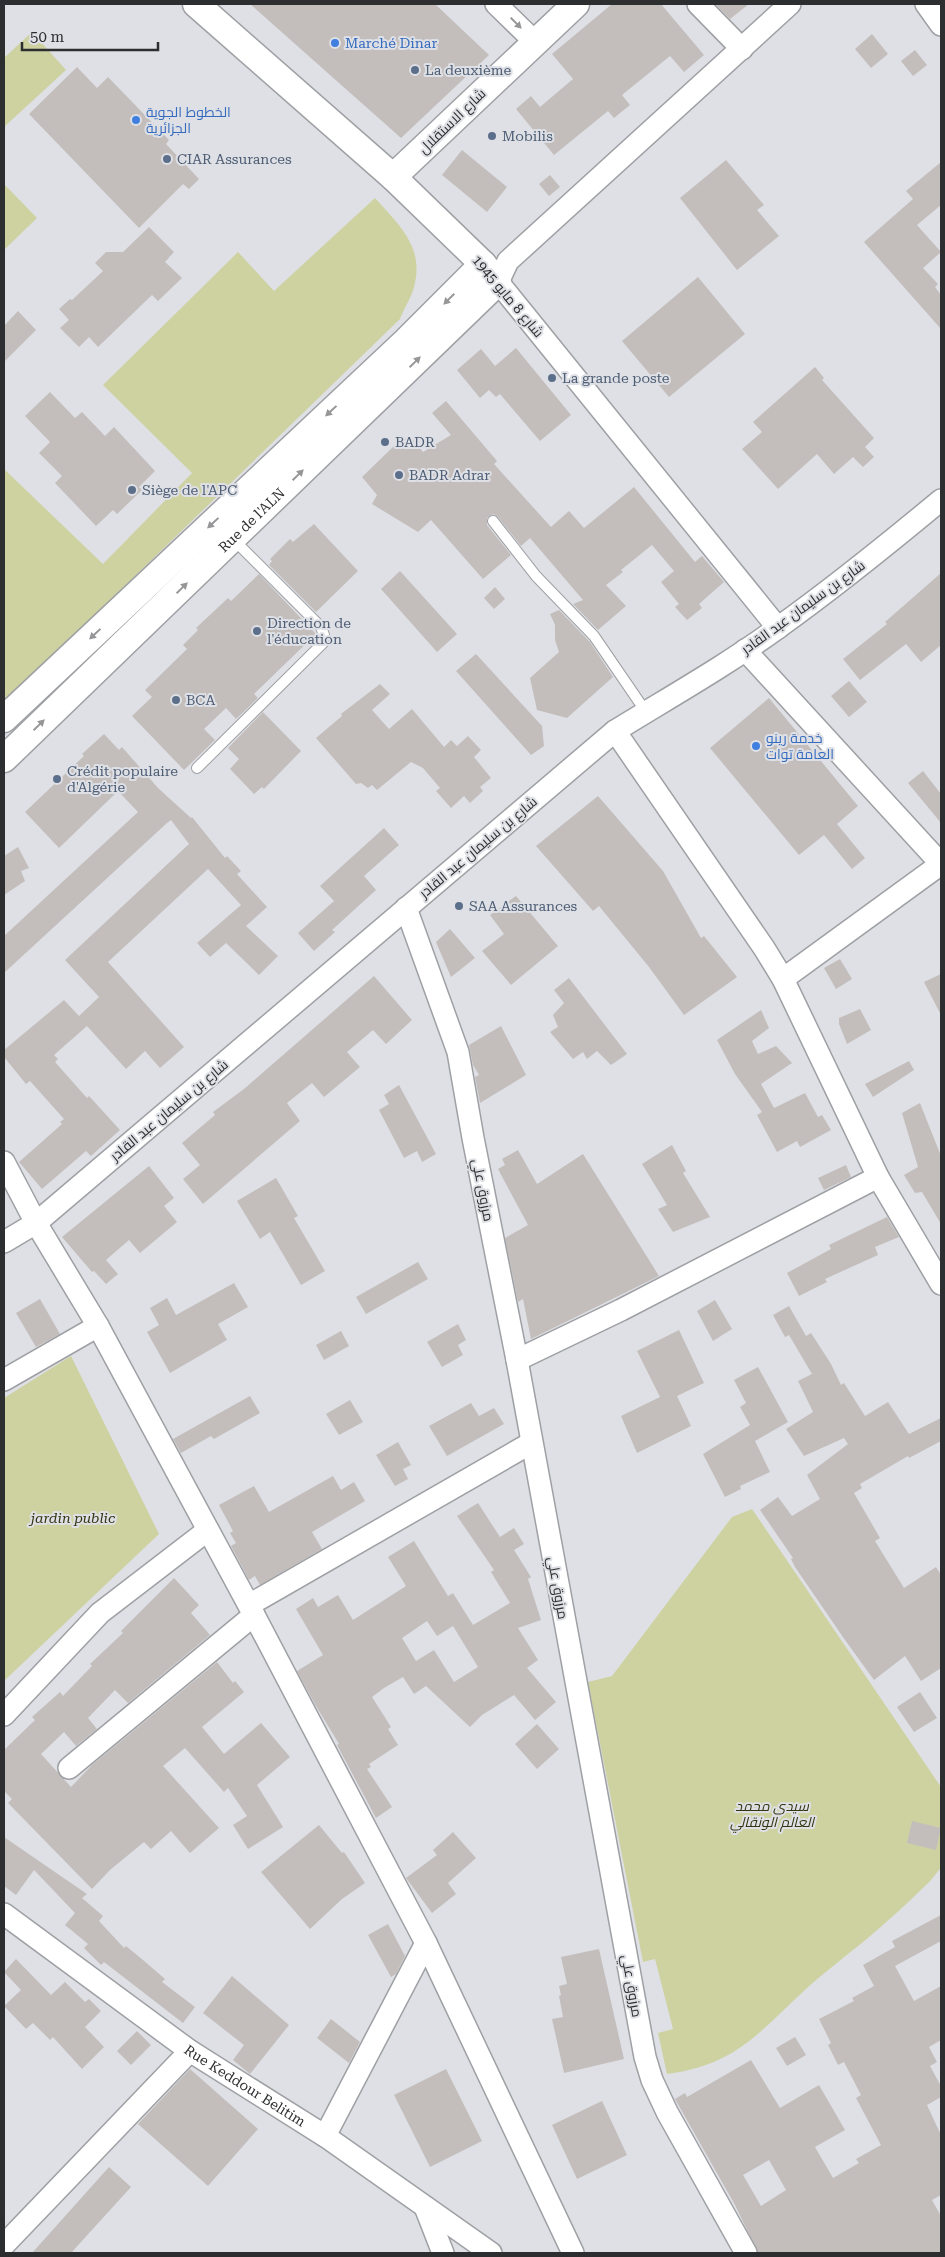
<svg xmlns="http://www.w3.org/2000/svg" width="945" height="2257" viewBox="0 0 945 2257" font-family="'Roboto Serif',Cairo,serif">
<rect width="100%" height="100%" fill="#dee0e5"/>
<path fill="#ced2a0" d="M32,32L66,70L4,127V58Z
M4,184L37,218L4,250Z
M375,198C398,224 423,245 415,283C413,295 404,308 400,319L4,703V469L103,564L192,473L103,385L238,252L274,291Z
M71,1356L159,1534L4,1681V1398Z
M752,1509L941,1787V1868C936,1873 932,1880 926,1885C910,1901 893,1916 876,1931C853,1951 828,1969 806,1989C758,2033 736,2065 667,2074L658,2033L673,2029L655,1959L643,1962L588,1682L612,1676L732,1517Z"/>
<path fill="#c3bebc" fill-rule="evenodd" d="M250,4H435L489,55L401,138Z
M612,4H661L704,55L684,72L670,56L622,95L630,105L614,118L608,111L554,155L516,109L531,96L540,107L573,79L552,54Z
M715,4H749L730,19Z
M872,34L888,54L871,68L855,49Z
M915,50L927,65L913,76L901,61Z
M77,67L97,88L108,77L169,140L166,144L199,179L189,189L183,184L139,228L29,114Z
M462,150L507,187L487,212L442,175Z
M726,160L764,205L757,210L779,236L737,270L680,198Z
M941,162V205L917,225L941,252L923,268L938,284L935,287L941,295V329L864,242L913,199L906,191Z
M550,175L560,187L549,196L539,184Z
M149,227L174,252L165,262L182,278L158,301L152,295L98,347L89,337L79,347L60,328L69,320L59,309L70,299L72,300L103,271L95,263L106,252H123Z
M698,277L745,334L669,397L622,341Z
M18,311L36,330L4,362V326Z
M516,348L571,415L540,441L500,394L496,397L489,390L480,398L457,370L481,349L495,366Z
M815,367L824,378L822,380L874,438L865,447L874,457L863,467L853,457L834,474L817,454L778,489L742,449L762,432L753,422Z
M50,392L75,418L82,412L105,436L114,427L155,471L139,487L142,490L117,514L113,510L96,526L55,483L62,476L39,453L50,442L25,416Z
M446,401L497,461L494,464L551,527L569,511L584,528L634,487L695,562L702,556L724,582L699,604L702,608L687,620L675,607L679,604L661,582L674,571L652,545L621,570L623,572L606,585L626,606L598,630L573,604L583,600L530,538L521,546L498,517L493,514L487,518V525L511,555L483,579L431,520L418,532L372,504L377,495L362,477L395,445L410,436L423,452L451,435L432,413Z
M314,524L358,571L316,612L269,565L272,561L270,559L290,539L293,542Z
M400,571L457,634L437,652L381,589Z
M941,573V645L921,662L906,644L860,680L843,659L887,624L885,622Z
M259,574L316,634L254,694L258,698L236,719L226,708L204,729L215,740L184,770L132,716L152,697L145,690L187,649L183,645L198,630L196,628L228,598L231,601Z
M495,587L505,599L494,609L484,598Z
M559,610L590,642L613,677L567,718L537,710L530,678L559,652L555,640V625L550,614Z
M476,654L542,726L544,746L531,755L456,671Z
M849,681L867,702L849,717L831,696Z
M380,684L390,694L372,710L389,729L412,709L444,747L451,740L457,746L468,736L481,750L474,757L491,778L480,787L483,791L470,803L464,796L451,808L436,791L440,788L423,768L411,762L377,790L372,785L368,788L361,783L356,784L316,738L342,716L341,714Z
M769,698L858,806L837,824L865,858L852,869L824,835L799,855L710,748Z
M263,712L301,751L264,789L262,787L254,794L230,769L239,759L228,748Z
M104,734L119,750L122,747L158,788L191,818L192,817L225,858L227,856L241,871L237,874L267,907L246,926L278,956L259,975L226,943L210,957L197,943L241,905L208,869L108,962L184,1047L160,1068L145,1051L126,1069L87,1026L54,1055L58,1059L55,1062L87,1098L89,1096L120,1130L91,1156L86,1151L42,1189L19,1162L62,1124L60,1122L64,1119L30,1081L26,1084L4,1057V1050L64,1000L79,1016L99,997L65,960L189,844L171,820L167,823L4,973V936L138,812L118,791L59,848L25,812L84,756L82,754Z
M923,771L941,794V823L908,783Z
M598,796L663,871L701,938L704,936L737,977L684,1015L649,967L599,906L593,911L536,846Z
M384,828L399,845L364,876L376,890L332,930L335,932L314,951L298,933L334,901L320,886Z
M18,847L29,868L21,871L25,881L4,895V856Z
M516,896L558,946L511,985L482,951L504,934L490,915Z
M450,929L475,958L451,977L436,942Z
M840,959L852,979L836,989L824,968Z
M941,974V1015L924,982Z
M374,976L412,1020L386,1044L373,1030L347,1052L360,1067L324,1097L312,1083L287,1103L300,1121L203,1204L183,1179L200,1165L182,1143L215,1115L213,1112L244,1089Z
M569,978L627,1054L611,1065L597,1051L587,1059L583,1052L573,1059L550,1032L558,1027L553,1015L564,1003L554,990Z
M860,1009L871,1030L847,1044L839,1024V1018Z
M761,1010L769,1028L752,1041L758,1054L776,1046L792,1063L761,1084L774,1108L805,1093L818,1117L822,1115L831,1130L800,1147L797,1141L777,1152L757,1115L762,1112L735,1074L717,1040Z
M501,1026L526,1075L480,1103L475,1077L479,1075L473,1065L469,1045Z
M909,1061L914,1070L873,1097L865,1084Z
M399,1085L436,1154L422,1162L417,1151L404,1158L379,1110L389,1104L384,1095Z
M920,1103L941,1156V1224L922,1192L915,1193L904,1175L918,1167L902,1113Z
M672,1145L686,1171L683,1173L710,1217L673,1232L658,1209L667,1205L642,1164Z
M518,1150L537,1184L583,1154L659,1276L531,1339L523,1299L518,1302L505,1238L528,1225L498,1169L505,1165L502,1159Z
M846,1165L851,1177L824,1190L818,1178Z
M149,1166L174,1198L164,1206L177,1222L140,1253L129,1240L106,1260L118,1274L106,1284L94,1271L92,1272L62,1237Z
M276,1178L298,1216L294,1218L325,1271L301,1285L270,1232L260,1239L237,1201Z
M887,1217L899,1237L875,1247L878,1255L825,1279L827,1282L799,1296L787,1273L831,1249L829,1245Z
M418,1262L428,1279L366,1314L356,1297Z
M234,1283L248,1307L218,1324L227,1340L170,1373L147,1332L159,1325L150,1308L167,1298L176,1315Z
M40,1299L60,1334L36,1347L16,1313Z
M715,1300L732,1329L713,1341L697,1311Z
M789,1306L806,1336L811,1333L831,1364L841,1385L844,1383L865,1416L888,1402L909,1434L941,1418V1441L909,1458L908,1456L860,1484L862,1488L854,1493L880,1538L875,1541L904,1588L936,1567L941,1575V1668L921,1681L905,1656L874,1680L845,1640L795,1567L791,1559L793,1558L760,1510L778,1497L792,1516L820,1499L807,1475L848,1444L844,1438L804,1456L786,1429L813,1412L798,1381L812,1374L789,1335L785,1337L773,1315Z
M458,1324L466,1340L458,1345L463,1355L442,1367L427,1342Z
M679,1330L704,1383L677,1396L691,1426L637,1453L621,1416L660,1397L637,1351Z
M341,1331L349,1346L324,1360L316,1345Z
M758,1367L788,1422L755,1441L770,1472L740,1486L741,1489L725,1497L703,1454L750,1425L740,1407L746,1403L734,1380Z
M250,1396L260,1413L214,1439L211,1436L181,1453L173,1439Z
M350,1400L363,1422L339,1435L326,1414Z
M471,1403L479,1416L494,1408L504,1424L447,1456L429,1426Z
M398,1442L411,1465L403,1469L408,1479L395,1486L376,1455Z
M333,1476L341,1490L354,1482L365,1501L312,1532L322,1549L260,1585L255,1576L249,1580L231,1546L236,1543L230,1533L233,1531L219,1505L254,1486L269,1512Z
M478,1503L500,1537L514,1528L524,1544L514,1550L531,1577L528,1579L541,1620L518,1628L538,1660L527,1668L556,1702L535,1720L514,1695L482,1715L470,1727L426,1686L414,1694L403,1677L384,1688L372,1697L391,1727L388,1729L398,1745L369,1764L371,1767L367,1769L392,1807L376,1818L337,1745L339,1744L316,1706L297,1671L323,1655L296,1609L313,1598L318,1607L338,1595L353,1620L406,1586L388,1557L414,1541L448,1596L453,1593L473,1625L510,1603L491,1572L494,1570L457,1516ZM427,1621L437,1636L453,1626L478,1667L454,1682L434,1650L416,1661L402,1638Z
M174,1578L199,1605L191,1613L210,1635L128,1703L115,1690L88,1718L97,1729L76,1746L64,1732L41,1754L71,1787L92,1765L217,1662L233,1683L235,1681L244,1692L202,1727L224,1754L261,1723L290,1757L257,1785L283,1827L248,1849L233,1825L247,1816L228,1788L224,1792L185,1748L163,1766L219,1828L190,1853L171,1831L151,1849L144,1842L110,1870L92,1889L8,1803L12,1799L4,1791V1750L35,1720L32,1717L60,1692L63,1696L92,1666L90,1664L123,1633L121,1631Z
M920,1692L937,1718L914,1732L897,1707Z
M537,1724L559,1749L537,1769L515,1744Z
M912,1821L941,1828L936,1850L907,1843Z
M319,1825L342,1853L344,1852L365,1883L342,1899L310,1929L261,1872Z
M453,1832L476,1858L448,1883L456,1894L432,1913L406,1878L437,1855L433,1850Z
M4,1837L87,1894L82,1898L103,1916L99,1921L124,1948L126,1946L143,1960L165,1979L162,1982L195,2007L183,2023L104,1962L101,1965L84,1948L88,1944L65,1925L75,1913L34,1870L16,1895L4,1886Z
M941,1915V1941L895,1966L914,2001L941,1986V2040L929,2047L937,2062L930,2066L941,2086V2097L927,2105L941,2135V2195L932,2200L941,2216V2253H758L735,2205L675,2099L685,2093L687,2097L751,2060L780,2108L819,2085L845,2130L815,2147L833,2178L859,2163L856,2159L881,2145L856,2098L861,2095L844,2062L838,2065L828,2045L831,2043L819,2019L854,2001L852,1998L874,1986L863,1965L895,1947L892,1941ZM769,2160L786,2190L761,2206L743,2175Z
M388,1924L405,1956L396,1974L391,1977L368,1935Z
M599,1949L624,2059L564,2073L552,2019L563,2017L559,1996L561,1995L559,1986L567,1984L561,1957Z
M16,1959L51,1995L65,1982L85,2002L89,1999L101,2011L85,2027L104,2047L82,2069L53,2037L50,2040L33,2023L26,2029L4,2006L21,1990L4,1972Z
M232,1976L289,2025L250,2074L233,2060L244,2045L203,2013Z
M331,2019L360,2042L349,2063L317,2038Z
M137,2031L151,2045L131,2065L117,2051Z
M795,2037L806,2055L787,2066L776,2048Z
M190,2069L258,2129L208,2186L138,2124Z
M446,2069L482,2141L430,2167L394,2095Z
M602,2101L627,2155L577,2179L552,2125Z
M109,2167L131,2187L71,2253H32Z"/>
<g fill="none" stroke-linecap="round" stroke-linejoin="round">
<g stroke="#9ea0a4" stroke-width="12">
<path id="service" d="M493,521L536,576L594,636L646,712
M197,768L323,643L324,635L321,627L233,539"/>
</g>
<g stroke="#9ea0a4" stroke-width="24">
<g id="minor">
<path d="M496,4L535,42"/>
<path d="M698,4L742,49"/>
<path d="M926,4L941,25"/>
<path d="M778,628L498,282L508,261L790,4"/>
<path d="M745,650L941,864"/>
<path d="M615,731L764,948L783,979L878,1177L941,1284"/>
<path d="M406,908L458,1052L473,1138L517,1360L645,2057L652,2080L667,2112L746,2253"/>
<path d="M783,979L941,864"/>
<path d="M4,1162L36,1223L98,1326L254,1615L426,1943L573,2253"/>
<path d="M4,1242L36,1223L615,731C670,697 727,665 779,627C835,587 888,544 941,500"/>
<path d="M517,1360L621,1310L878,1177"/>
<path d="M4,1380L98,1326"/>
<path d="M249,1605L531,1443"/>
<path d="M4,1715L100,1613L208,1530"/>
<path d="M69,1768L254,1615"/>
<path id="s1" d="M4,1914L190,2051L325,2136L491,2253"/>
<path d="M325,2136L426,1943"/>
<path d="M425,2207L443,2253"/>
<path d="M4,2245L190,2051"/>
</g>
</g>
<g stroke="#9ea0a4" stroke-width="29">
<g id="tertiary">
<path d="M393,177L576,4"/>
<path d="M4,719L406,341L483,264"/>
<path id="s2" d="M4,759L498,282L483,264L393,177L196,4"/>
</g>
</g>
<use href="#service" stroke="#fff" stroke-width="10"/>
<use href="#minor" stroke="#fff" stroke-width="21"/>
<use href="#tertiary" stroke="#fff" stroke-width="26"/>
</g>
<defs><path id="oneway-solid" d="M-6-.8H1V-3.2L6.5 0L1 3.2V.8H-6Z" transform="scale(1.25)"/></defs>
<g fill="#969698">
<use href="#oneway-solid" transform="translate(516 23) rotate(45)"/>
<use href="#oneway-solid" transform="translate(449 299) rotate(135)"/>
<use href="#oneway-solid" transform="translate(415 362) rotate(-44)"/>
<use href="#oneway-solid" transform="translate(331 411) rotate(137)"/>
<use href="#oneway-solid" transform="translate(298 475) rotate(-44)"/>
<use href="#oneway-solid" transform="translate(213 523) rotate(137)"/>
<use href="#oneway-solid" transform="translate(182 588) rotate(-44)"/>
<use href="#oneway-solid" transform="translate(95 634) rotate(137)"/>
<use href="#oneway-solid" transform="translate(39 725) rotate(-44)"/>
</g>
<g fill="#3f7fe0" stroke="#dee0e5" stroke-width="2">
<circle cx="335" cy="43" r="5"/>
<circle cx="136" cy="120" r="5"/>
<circle cx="756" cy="746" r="5"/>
</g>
<g fill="#5c6f8a" stroke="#dee0e5" stroke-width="2">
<circle cx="415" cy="70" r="5"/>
<circle cx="492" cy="136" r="5"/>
<circle cx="167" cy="159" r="5"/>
<circle cx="552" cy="378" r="5"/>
<circle cx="385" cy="442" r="5"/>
<circle cx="399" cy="475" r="5"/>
<circle cx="132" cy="490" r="5"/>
<circle cx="257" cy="631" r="5"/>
<circle cx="176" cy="700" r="5"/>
<circle cx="57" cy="779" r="5"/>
<circle cx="459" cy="906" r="5"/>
</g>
<g text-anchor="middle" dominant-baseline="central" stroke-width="4" stroke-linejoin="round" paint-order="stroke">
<g font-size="14" fill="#366cbe" stroke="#dee0e5" text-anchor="start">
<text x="345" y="43">Marché Dinar</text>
<text x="146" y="112">الخطوط الجوية<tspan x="146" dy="16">الجزائرية</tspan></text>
<text x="766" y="738">خدمة رينو<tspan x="766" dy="16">العامة توات</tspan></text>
</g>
<g font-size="14" fill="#4e5e75" stroke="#dee0e5" text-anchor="start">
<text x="425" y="70">La deuxième</text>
<text x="502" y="136">Mobilis</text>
<text x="177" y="159">CIAR Assurances</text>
<text x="562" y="378">La grande poste</text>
<text x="395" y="442">BADR</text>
<text x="409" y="475">BADR Adrar</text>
<text x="142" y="490">Siège de l'APC</text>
<text x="267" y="623">Direction de<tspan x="267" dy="16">l'éducation</tspan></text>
<text x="186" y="700">BCA</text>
<text x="67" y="771">Crédit populaire<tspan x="67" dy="16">d'Algérie</tspan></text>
<text x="469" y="906">SAA Assurances</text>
</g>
<g font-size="14" fill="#2d2e30" stroke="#dee0e5">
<text transform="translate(452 121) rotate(-44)">شارع الاستقلال</text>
<text transform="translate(508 296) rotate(50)">شارع 8 مايو 1945</text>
<text stroke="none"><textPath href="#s2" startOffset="344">Rue de l'ALN</textPath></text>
<text transform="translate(803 607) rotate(-36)">شارع بن سليمان عبد القادر</text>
<text transform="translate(478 847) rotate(-40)">شارع بن سليمان عبد القادر</text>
<text transform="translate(169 1110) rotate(-40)">شارع بن سليمان عبد القادر</text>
<text transform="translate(483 1190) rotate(79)">مرزوق علي</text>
<text transform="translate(558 1588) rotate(80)">مرزوق علي</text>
<text transform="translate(632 1986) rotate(80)">مرزوق علي</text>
<text stroke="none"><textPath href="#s1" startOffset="296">Rue Keddour Belitim</textPath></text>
</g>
<g font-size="14" font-style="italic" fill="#333510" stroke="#dee0e5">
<text x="73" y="1518">jardin public</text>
<text x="772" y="1806">سيدي محمد<tspan x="772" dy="16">العالم الونقالي</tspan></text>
</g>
</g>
<rect width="945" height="2257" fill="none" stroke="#2d2e30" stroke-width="10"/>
<path d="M22 42v8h136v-8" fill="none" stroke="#2d2e30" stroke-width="2.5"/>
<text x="30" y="42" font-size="15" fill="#2d2e30" stroke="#dee0e5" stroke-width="4" paint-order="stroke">50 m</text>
</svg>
